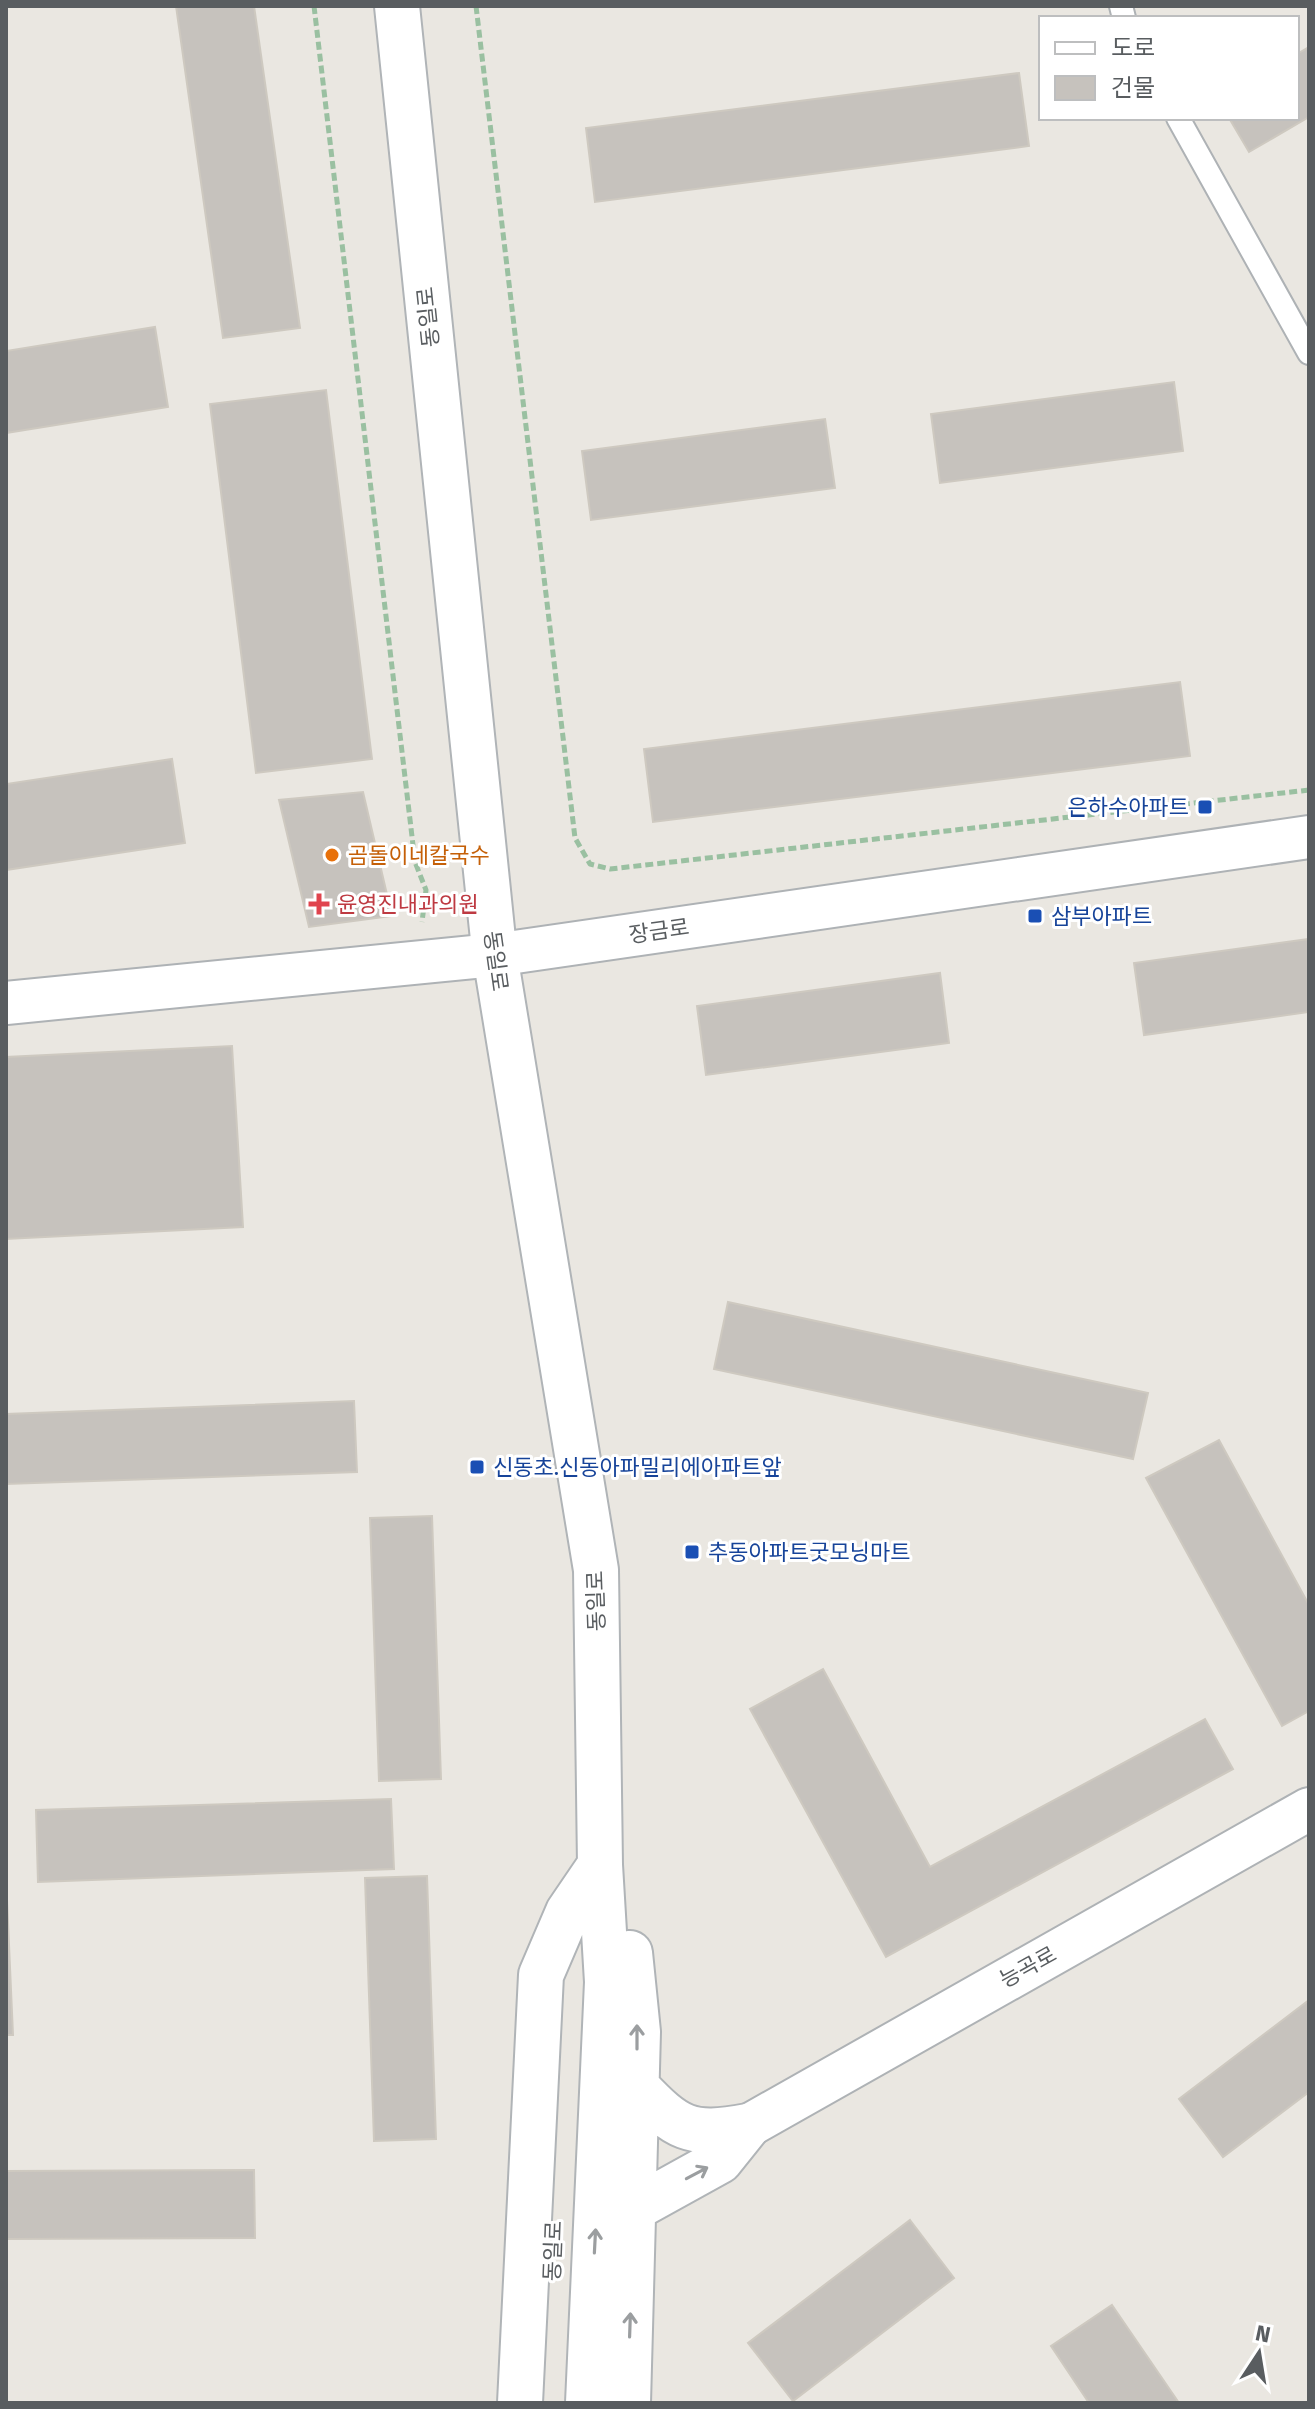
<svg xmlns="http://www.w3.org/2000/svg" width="1315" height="2409" viewBox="0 0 1315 2409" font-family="'Fira Sans','Noto Sans KR',sans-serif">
<rect width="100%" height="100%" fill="#eae7e1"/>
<path fill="#c6c2bd" stroke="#cec9c0" stroke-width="2" d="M176,6H254L300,328L223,338Z
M1309,47V117L1249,152L1229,118H1297V54Z
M1019,73L1029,146L595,202L586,128Z
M155,327L168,407L6,433V351Z
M1174,382L1183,451L940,483L931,414Z
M326,390L372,759L256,773L210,404Z
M825,419L835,488L591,520L582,451Z
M1180,682L1190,756L653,822L644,749Z
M172,759L185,843L6,870V784Z
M363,792L392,916L309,927L279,800Z
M1309,939V1012L1144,1035L1134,963Z
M940,973L949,1043L706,1075L697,1006Z
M232,1046L243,1227L6,1239V1057Z
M728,1302L1148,1393L1133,1459L714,1369Z
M354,1401L357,1472L6,1484V1414Z
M1219,1440L1309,1605V1711L1282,1726L1146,1478Z
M432,1516L441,1779L379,1781L370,1518Z
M823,1669L930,1867L1205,1719L1233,1769L886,1957L750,1709Z
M391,1799L394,1869L38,1882L36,1810Z
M427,1876L436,2139L374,2141L365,1878Z
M6,1877L13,2035H6Z
M1309,2000V2092L1223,2157L1179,2099Z
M254,2170L255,2238L6,2239V2171Z
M910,2220L954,2278L793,2401L748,2343Z
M1112,2305L1179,2403H1089L1051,2346Z"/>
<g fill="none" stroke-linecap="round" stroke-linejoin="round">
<g stroke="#aeb2b5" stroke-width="26">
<path id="lane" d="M1121,6L1124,18
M1178,118L1309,353"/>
</g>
<g stroke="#aeb2b5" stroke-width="46">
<path id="street" d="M6,1003L494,955L1309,837
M748,2126L1309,1809"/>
</g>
<g stroke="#b0b4b7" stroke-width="48">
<path id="secondary" d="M397,6L494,949L596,1570L600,1865L607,1982L588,2403
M637,2087C677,2129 689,2137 748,2126
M635,2208L720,2161L748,2126
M520,2403L541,1975L568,1912L600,1865
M628,2403L638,2032L630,1953"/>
</g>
<path stroke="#9ac0a1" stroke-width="5" stroke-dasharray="8 4" stroke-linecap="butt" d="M314,6L415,862L426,890L422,922
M476,6L575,838L590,864L610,869L1309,790"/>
<use href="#lane" stroke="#fff" stroke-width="22"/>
<use href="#street" stroke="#fff" stroke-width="42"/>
<use href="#secondary" stroke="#fff" stroke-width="44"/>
</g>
<defs><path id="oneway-shaft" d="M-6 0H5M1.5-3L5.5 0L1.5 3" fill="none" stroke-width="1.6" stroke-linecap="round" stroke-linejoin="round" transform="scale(2)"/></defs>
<g stroke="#9b9ea0">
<use href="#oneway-shaft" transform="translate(637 2037) rotate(-90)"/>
<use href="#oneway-shaft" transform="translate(697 2173) rotate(-28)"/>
<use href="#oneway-shaft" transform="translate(595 2241) rotate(-87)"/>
<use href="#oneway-shaft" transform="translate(630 2325) rotate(-88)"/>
</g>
<g fill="#1a4fb4" stroke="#fff" stroke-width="3">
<rect x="1197" y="799" width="16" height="16" rx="4"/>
<rect x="1027" y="908" width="16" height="16" rx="4"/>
<rect x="469" y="1459" width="16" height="16" rx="4"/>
<rect x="684" y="1544" width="16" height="16" rx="4"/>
</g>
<circle fill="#e8710a" stroke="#fff" stroke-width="3" cx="332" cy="855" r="8"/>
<path fill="#e0444e" stroke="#fff" stroke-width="3" d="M315 892h8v8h8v8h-8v8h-8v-8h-8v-8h8z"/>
<g text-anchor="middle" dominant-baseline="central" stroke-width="6" stroke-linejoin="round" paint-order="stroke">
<g font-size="22" fill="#595d60" stroke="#fff">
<text transform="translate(428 317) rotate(-96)">동일로</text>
<text transform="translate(659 931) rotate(-8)">장금로</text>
<text transform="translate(496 961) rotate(82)">동일로</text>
<text transform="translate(596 1601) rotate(-92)">동일로</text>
<text transform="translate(1028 1967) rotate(-29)">능곡로</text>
<text transform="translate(553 2251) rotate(-88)">동일로</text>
</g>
<g font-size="22" fill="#164399" stroke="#fff" text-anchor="start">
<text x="1189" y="807" text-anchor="end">은하수아파트</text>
<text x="1051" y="916">삼부아파트</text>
<text x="493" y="1467">신동초.신동아파밀리에아파트앞</text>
<text x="708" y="1552">추동아파트굿모닝마트</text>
</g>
<g font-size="22" fill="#c56008" stroke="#fff" text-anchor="start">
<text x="348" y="855">곰돌이네칼국수</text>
</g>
<g font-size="22" fill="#be3a42" stroke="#fff" text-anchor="start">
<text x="337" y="904">윤영진내과의원</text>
</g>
</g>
<rect width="1315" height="2409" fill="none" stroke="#595d60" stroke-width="16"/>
<rect x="1039" y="16" width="260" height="104" fill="#ffffff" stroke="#bdbebf" stroke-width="2"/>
<rect x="1055" y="42" width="40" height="12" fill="#ffffff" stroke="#bdbebf" stroke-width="2"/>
<text x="1111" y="56" font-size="24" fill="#595d60">도로</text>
<rect x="1055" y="76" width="40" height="24" fill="#c6c2bd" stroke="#bdbebf" stroke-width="2"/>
<text x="1111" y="96" font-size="24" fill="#595d60">건물</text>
<g transform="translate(1259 2353) rotate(12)" stroke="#ffffff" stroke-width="6" paint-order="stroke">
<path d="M0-6L14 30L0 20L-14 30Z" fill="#595d60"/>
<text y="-12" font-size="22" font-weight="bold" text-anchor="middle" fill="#595d60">N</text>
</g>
</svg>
